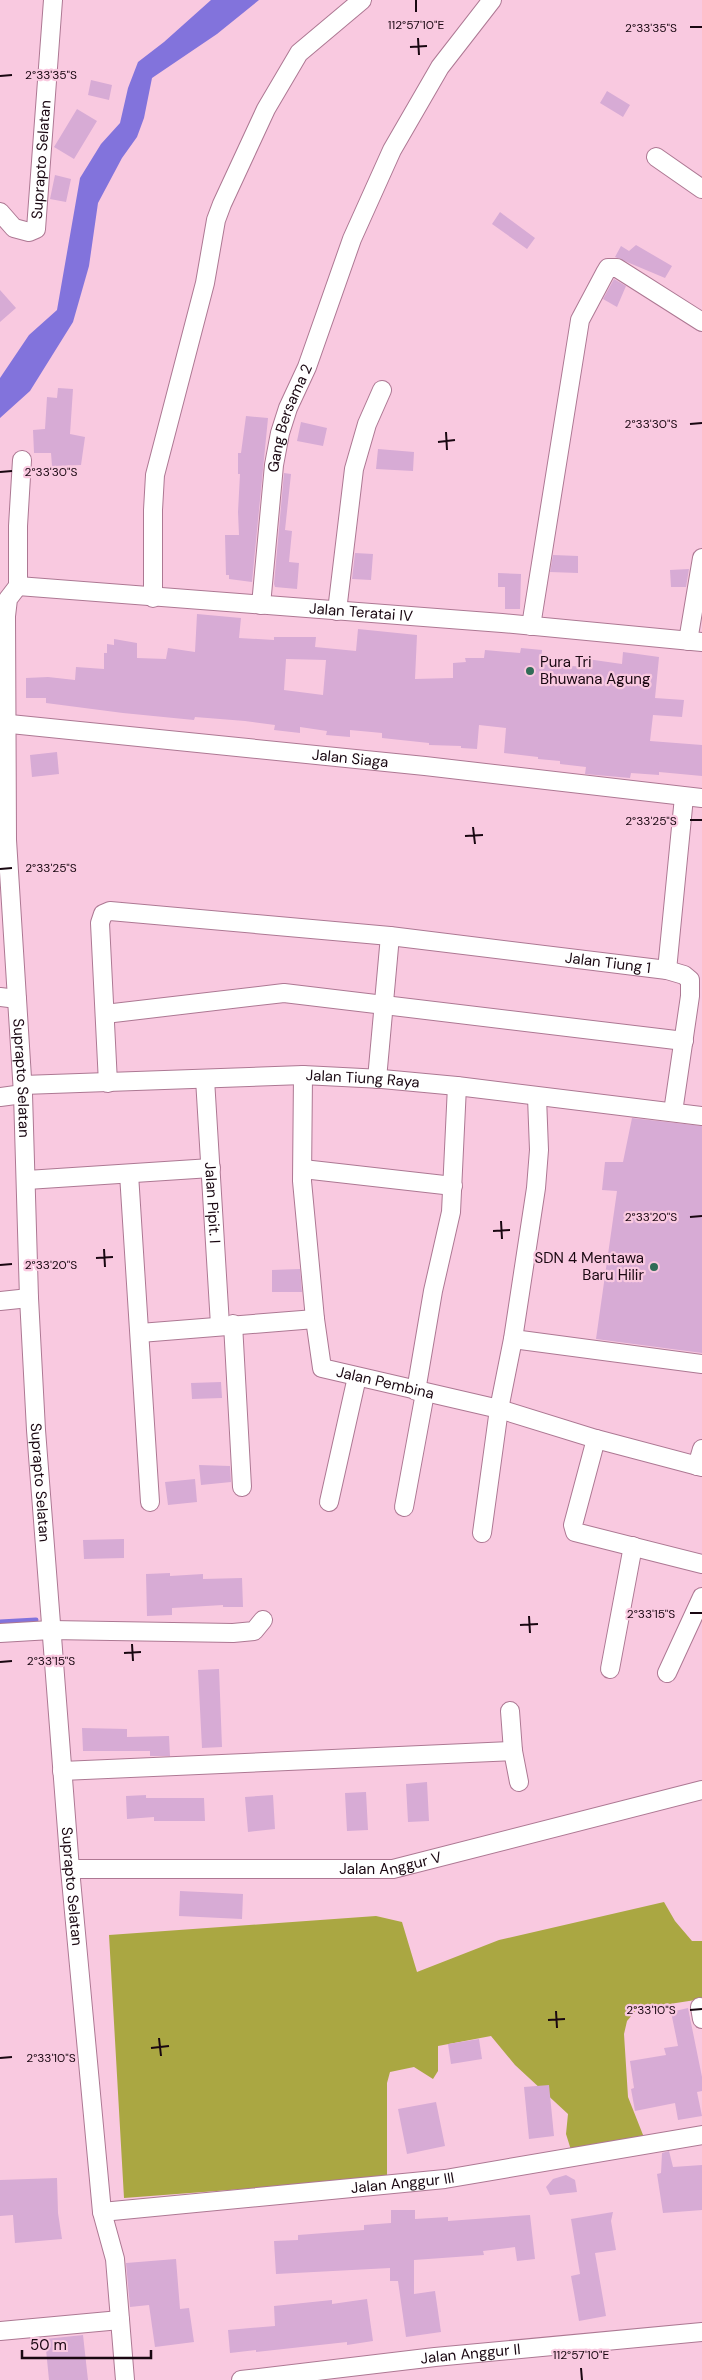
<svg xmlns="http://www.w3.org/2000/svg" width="702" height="2380" viewBox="0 0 702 2380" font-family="'DM Sans',sans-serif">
<rect width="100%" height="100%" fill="#f9c9e0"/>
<path fill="#aaa742" d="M664,1902L675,1921L692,1941H702V1999L637,2009L627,2021L624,2034L628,2097L645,2140L571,2150L566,2134L568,2114L515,2065L491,2036L438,2046V2071L433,2079L414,2067L390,2072L387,2083V2178L124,2198L109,1935L376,1916L402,1922L417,1972L499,1940Z"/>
<path fill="#8273dc" d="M211,0H259L217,34L152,78L144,118L137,137L122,158L98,203L89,266L73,322L30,391L0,418V378L29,335L57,310L80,178L101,144L120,123L128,88L138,62L164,42Z"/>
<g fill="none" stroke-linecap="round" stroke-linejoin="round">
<path stroke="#8273dc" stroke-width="5" d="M0,1622L36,1620"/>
</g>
<path fill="#d7abd5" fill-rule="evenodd" d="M91,80L112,85L109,100L88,95Z
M607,91L630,105L623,117L600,103Z
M77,109L97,121L74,159L54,147Z
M55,175L71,179L66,202L50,199Z
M500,212L535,238L527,249L492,224Z
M636,245L672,266L665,278L615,257L621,246L629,251Z
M614,279L626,286L617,307L603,299Z
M0,290L16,308L0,322Z
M58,388L73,389L70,434L85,437L81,465L52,466L51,453H34L33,430L45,429L47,397L57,398Z
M246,416L268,418L252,582L229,579V575H226L225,535H239L238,512L240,474H238V453H241Z
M301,422L327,428L323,446L297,441Z
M378,449L414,452L413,471L376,469Z
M284,473L291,474L285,530L292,531L289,562L299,563L297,589L275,587L274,584Z
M355,553L373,554L371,580L352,579Z
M553,555L578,556V573L550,572Z
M689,569L686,587H671L670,570Z
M498,573L521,574L520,609H505V587H498Z
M197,614L241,618L239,638L274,640V637H316L315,647L356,651L358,629L417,635L415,679L453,678V663L466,662L465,658H484L485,650L520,653L521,648L542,650L541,664L586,667L587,659L622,664L623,652L659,657L655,698L684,700L682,717L653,715L650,741L702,745V776L659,772V775L631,773L630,778L585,774L586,767L560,764V761L538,759V757L504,753L506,728L479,725L477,749L461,748V746L429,745V743L382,738V733L350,730V737L326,735L327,731L300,727V733L274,730L275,725L245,721L195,717L194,720L123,713L46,703V698H26V678L48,677L75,680L76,667L104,669V653H107V644L114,645V639L137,643V658L166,659L168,648L195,652ZM286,659L326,660L323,695L284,690Z
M57,752L59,774L32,777L30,755Z
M632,1118L702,1126V1353L596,1339L617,1191L602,1190L605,1162H623Z
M300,1269L302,1292H272V1270Z
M221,1382L222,1398L192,1399L191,1383Z
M199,1465L230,1466L231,1482L201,1485Z
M195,1479L197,1502L168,1505L165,1482Z
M124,1539V1558L84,1559L83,1540Z
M170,1573V1576L203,1574V1579L242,1578L243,1607H223V1605L172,1608V1615L147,1616L146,1574Z
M219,1669L222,1747L202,1748L198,1670Z
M82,1728L127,1729V1737L169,1736L170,1756H150V1751H83Z
M427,1782L429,1821L408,1822L406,1784Z
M366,1792L368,1830L347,1831L345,1793Z
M146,1795V1798H204L205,1821H154V1817L127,1819L126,1796Z
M273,1795L275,1829L248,1832L245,1797Z
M180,1891L243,1894L242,1919L179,1916Z
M688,2008L702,2077V2091L697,2092L702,2116L678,2120L675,2103L635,2111L631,2089L634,2088L630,2061L666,2055L664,2048L678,2046L671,2012Z
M479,2039L482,2059L451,2064L448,2044Z
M549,2085L554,2136L529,2139L524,2087Z
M436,2102L445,2146L407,2154L398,2109Z
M669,2151L673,2167L702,2165V2210L663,2213L657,2174L661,2173L662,2153Z
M566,2175L575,2180L577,2192L550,2195L546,2187L553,2179Z
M57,2178L58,2213L62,2239L15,2243L13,2215L0,2216V2180Z
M391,2210H415V2219L448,2217V2221L530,2215L535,2259L517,2261L515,2247L483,2251L484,2255L414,2260V2294L435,2291L441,2332L406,2337L398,2281H390V2268L276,2274L274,2241L298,2240V2235L364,2230V2225L391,2223Z
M613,2212L611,2221L616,2250L595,2253L606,2316L579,2321L571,2276L580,2274L571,2219Z
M176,2259L180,2309L189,2308L194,2342L155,2347L149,2305L130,2307L126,2263Z
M367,2299L373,2341L347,2345V2342L256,2352V2350L230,2353L228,2330L275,2326L274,2306L332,2300V2304Z
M83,2335L88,2380H49L45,2339Z"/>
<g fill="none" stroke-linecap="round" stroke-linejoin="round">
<g stroke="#ad7893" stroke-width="20">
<g id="minor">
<path d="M656,157L702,189"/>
<path id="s1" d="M0,212L14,228L29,232L36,229L53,0"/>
<path id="s2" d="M18,586L8,599L6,616L7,840L23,1094L29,1298L36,1430L70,1869L102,2212L115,2259L125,2380"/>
<path id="s3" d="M18,586L502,623L702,642"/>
<path d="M18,586V526L22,460"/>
<path d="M153,598V510L155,475L205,283L216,220L222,204L266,109L299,53L362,0"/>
<path id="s4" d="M261,605L274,465L280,433L288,408L307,367L352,239L392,150L440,67L492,0"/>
<path d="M337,611L354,469L367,424L382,390"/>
<path d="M531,626L580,320L605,273L608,268H617L702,322"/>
<path d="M688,641L702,558"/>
<path id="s5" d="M0,723L425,766L702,798"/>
<path d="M667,970L684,797"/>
<path d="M0,997L17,999"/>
<path d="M105,1014L284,993L684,1041"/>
<path id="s6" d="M303,1075L302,1181L315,1319L322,1368L499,1409L596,1439L702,1467"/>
<path id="s7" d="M205,1079L220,1325"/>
<path d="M377,1079L390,936"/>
<path id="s8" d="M108,1083L100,923L103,914L110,911L390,936L667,970L684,975L690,980V996L673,1112"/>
<path id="s9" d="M23,1085L303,1075L382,1079L457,1086L702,1116"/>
<path d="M0,1097L23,1094"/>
<path d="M303,1169L453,1186"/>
<path d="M129,1174L150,1502"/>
<path d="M27,1180L211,1168"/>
<path d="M0,1301L29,1298"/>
<path d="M233,1324L242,1487"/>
<path d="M140,1333L315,1319"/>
<path d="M513,1339L702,1364"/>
<path d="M416,1391L433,1291L451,1212L457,1086"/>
<path d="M596,1439L573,1525L575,1532L702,1564"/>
<path d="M697,1466L702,1449"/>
<path d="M329,1502L357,1377"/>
<path d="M404,1507L425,1393"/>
<path d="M482,1533L499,1409L513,1339L536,1188L539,1150L537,1097"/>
<path d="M0,1633L51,1630L233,1633L254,1631L263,1620"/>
<path d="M610,1669L633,1546"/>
<path d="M667,1673L702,1597"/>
<path d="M510,1711L513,1751L519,1782"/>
<path d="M62,1771L513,1751"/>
<path id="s10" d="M70,1869H393L702,1790"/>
<path d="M700,2007L702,2019"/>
<path id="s11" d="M102,2212L445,2179L702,2135"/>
<path d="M0,2331L120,2320"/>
<path id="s12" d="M241,2380L435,2357L702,2332"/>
</g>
</g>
<use href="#minor" stroke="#fff" stroke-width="18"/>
</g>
<path fill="none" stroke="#190711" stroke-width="2" d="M416,0V12M690,27H702M418,38L419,55M410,47L427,46M0,76L12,75M690,424L702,423M446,432L447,450M438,442L455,440M0,472L12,471M690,820H702M473,827L475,844M465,836L483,835M0,869L12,868M690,1217L702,1216M501,1221L502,1239M493,1231L510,1230M104,1249L105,1267M96,1258L113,1257M0,1265L12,1264M690,1613H702M529,1616L530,1633M520,1625L538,1624M132,1644L133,1661M124,1653L141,1652M0,1662L12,1661M690,2010L702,2009M556,2011L557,2028M548,2020L565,2019M159,2038L161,2056M151,2048L169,2046M0,2058L12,2057M581,2368L582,2380"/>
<g fill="#306c57" stroke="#f9c9e0" stroke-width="2">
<circle cx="530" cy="671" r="5"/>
<circle cx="654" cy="1267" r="5"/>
</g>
<g text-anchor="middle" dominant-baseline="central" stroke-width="4.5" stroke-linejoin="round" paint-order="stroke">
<g font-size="15" fill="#190711" stroke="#f9c9e0">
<text stroke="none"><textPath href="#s1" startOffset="114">Suprapto Selatan</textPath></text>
<text stroke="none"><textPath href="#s4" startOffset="190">Gang Bersama 2</textPath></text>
<text stroke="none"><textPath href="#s3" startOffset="344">Jalan Teratai IV</textPath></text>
<text stroke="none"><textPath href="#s5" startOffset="352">Jalan Siaga</textPath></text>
<text stroke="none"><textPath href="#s8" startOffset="678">Jalan Tiung 1</textPath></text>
<text stroke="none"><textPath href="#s2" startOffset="496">Suprapto Selatan</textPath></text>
<text stroke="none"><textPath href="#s9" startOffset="340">Jalan Tiung Raya</textPath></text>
<text stroke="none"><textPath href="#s7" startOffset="124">Jalan Pipit. I</textPath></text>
<text stroke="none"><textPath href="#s6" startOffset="359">Jalan Pembina</textPath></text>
<text stroke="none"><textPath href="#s2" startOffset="901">Suprapto Selatan</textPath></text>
<text stroke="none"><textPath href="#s10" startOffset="321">Jalan Anggur V</textPath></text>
<text stroke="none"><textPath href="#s2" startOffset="1306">Suprapto Selatan</textPath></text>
<text stroke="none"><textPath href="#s11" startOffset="302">Jalan Anggur III</textPath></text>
<text stroke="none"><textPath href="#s12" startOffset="231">Jalan Anggur II</textPath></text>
</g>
<g font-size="15" fill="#190711" stroke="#f9c9e0" text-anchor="start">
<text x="540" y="662">Pura Tri<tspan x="540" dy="17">Bhuwana Agung</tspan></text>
<text x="644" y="1258" text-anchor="end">SDN 4 Mentawa<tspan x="644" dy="17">Baru Hilir</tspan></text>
</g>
</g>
<g font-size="12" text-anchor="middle" fill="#190711" stroke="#f9c9e0" stroke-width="4.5" stroke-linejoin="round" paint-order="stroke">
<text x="416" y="29">112°57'10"E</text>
<text x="651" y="32">2°33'35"S</text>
<text x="51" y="79">2°33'35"S</text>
<text x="651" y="428">2°33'30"S</text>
<text x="51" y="476">2°33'30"S</text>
<text x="651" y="825">2°33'25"S</text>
<text x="51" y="872">2°33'25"S</text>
<text x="651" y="1221">2°33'20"S</text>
<text x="51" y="1269">2°33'20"S</text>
<text x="651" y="1618">2°33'15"S</text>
<text x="51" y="1665">2°33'15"S</text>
<text x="651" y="2014">2°33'10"S</text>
<text x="51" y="2062">2°33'10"S</text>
<text x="581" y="2359">112°57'10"E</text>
</g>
<path d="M22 2350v8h129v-8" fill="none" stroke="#190711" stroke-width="2.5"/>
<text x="30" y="2350" font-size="15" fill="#190711" stroke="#f9c9e0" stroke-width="4" paint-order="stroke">50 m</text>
</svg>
